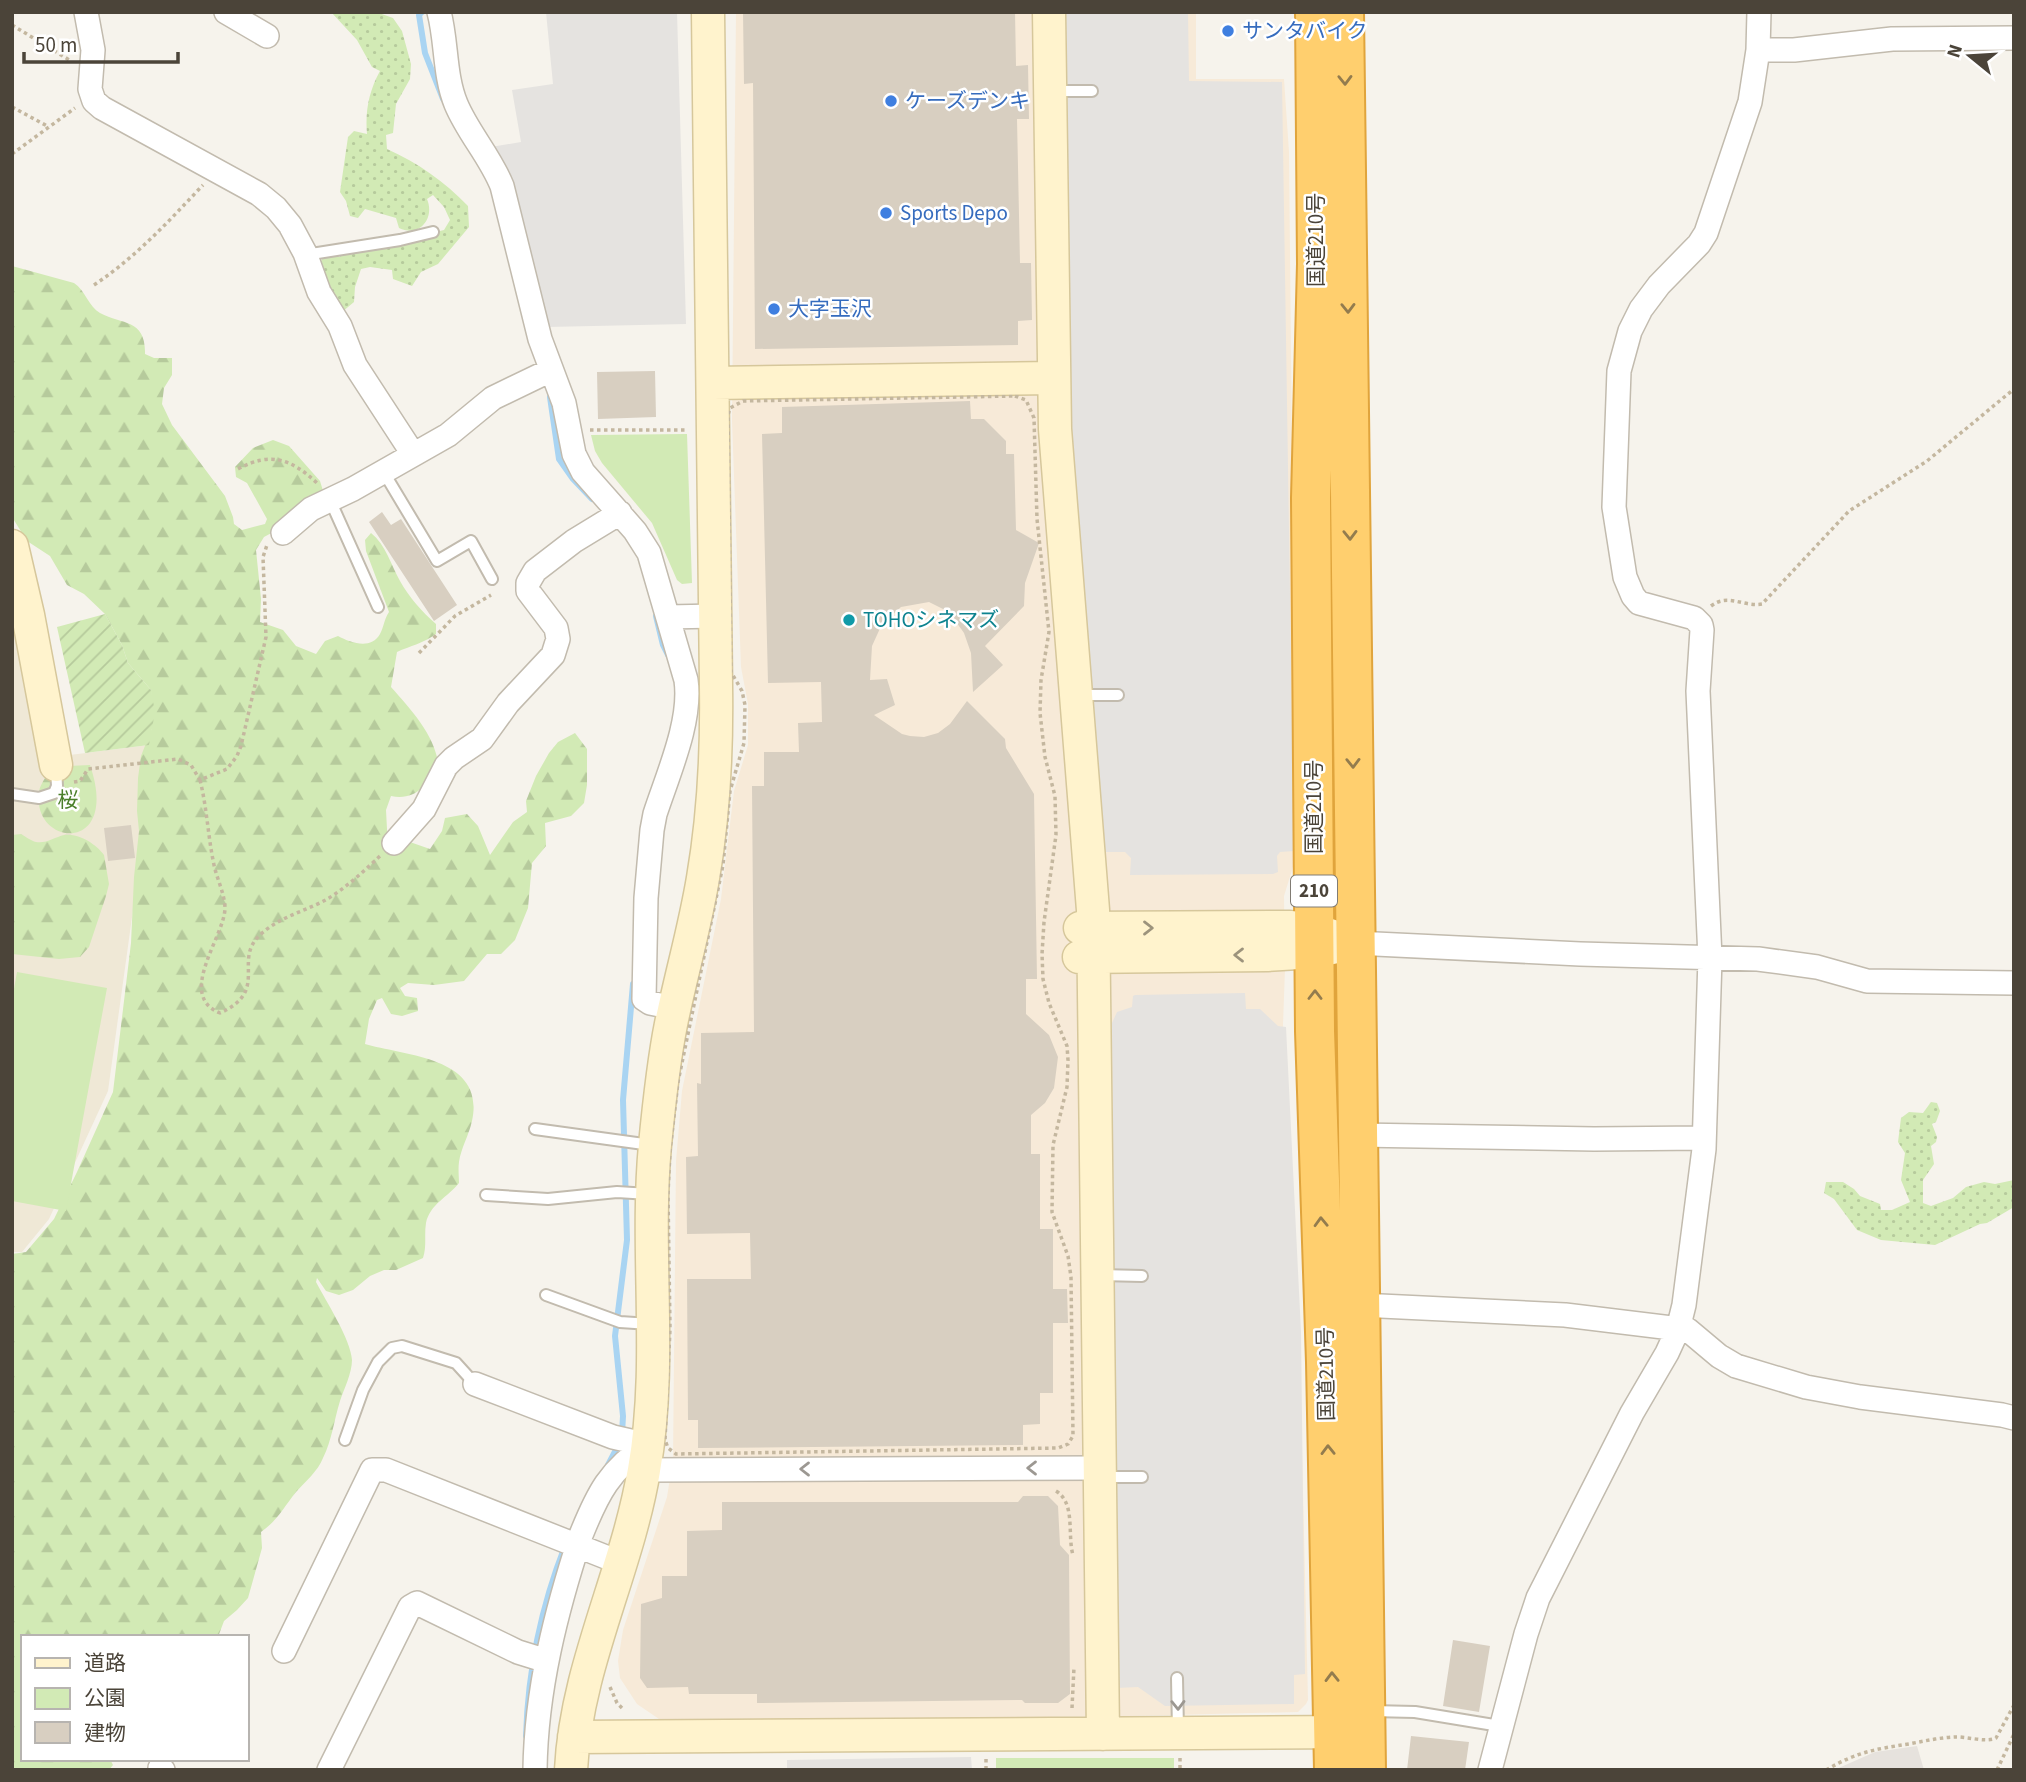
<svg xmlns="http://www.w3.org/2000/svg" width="2026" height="1782" viewBox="0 0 2026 1782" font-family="'Source Sans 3','Noto Sans JP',sans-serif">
<defs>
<pattern id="grass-dots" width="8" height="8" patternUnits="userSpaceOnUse" patternTransform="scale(1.75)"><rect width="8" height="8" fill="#d2eab5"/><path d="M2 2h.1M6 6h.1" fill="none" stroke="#b6ca9c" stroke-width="1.8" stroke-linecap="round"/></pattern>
<pattern id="forest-firs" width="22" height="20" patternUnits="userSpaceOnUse" patternTransform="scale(1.75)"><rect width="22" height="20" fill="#d2eab5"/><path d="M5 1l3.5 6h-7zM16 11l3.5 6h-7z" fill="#b6ca9c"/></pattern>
<pattern id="garden-furrows" width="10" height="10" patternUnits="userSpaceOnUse" patternTransform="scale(1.75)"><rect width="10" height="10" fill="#d2eab5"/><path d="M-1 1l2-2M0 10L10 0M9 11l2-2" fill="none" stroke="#b6ca9c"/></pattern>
</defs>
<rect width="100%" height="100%" fill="#f6f3ec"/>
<path fill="#f7ead8" d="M736,12H1196V79H1284L1289,152L1296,857L1284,896L1285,969L1283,1025L1299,1326L1308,1700L1306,1704L1298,1712L1130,1716L1003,1723L659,1719L637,1704L620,1678L618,1661L623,1630L667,1497L673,1460L676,1161L682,1091L721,899L734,791L748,745V704L741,667L732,421Z"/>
<path fill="#e6e2dd" d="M1917,1746L1924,1770H1834L1875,1752Z"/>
<path fill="#efe8d6" d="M12,614L46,758L149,745L145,823L108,1091L49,1219L22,1252H12Z"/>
<path fill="url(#grass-dots)" d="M331,12H376L393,18L402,31L411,64L410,79L396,104L393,133L386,135L387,149C418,163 444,181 468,206L469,227L438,264L421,272L412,286L393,279L392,270L370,267L361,269L355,287L354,302L342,312L318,266L326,253H335L339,257L345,254L444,230L450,220L444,207L433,195L427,199C435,218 420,238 399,228L396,218L365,209L358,218L350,216L346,201L340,192L348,137L354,131L367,134C365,111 369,91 380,71L372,67L357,40Z
M1931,1102L1937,1103L1940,1111L1936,1122L1932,1124L1937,1137L1936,1142L1931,1146L1934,1164L1923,1180V1203L1931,1206L1953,1198L1966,1187L1984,1182L1995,1184L2014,1180V1207L1987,1223L1980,1224L1935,1245L1881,1240L1857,1230L1834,1199L1824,1193L1826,1182H1843L1854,1189L1860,1196L1880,1204L1881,1210H1892L1910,1202L1901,1180L1905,1153L1898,1142L1901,1118L1909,1112L1923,1113Z"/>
<path fill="url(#forest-firs)" d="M12,266L74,283C85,290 89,307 100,313C123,325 146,319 145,354L154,358H172V375L164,388L162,404L172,425L225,496L233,517L234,524L242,530L265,524L267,519L247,483L236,477L235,467L253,448L273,440L289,446L320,481L324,494L292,522L264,537L256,550L261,599L260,622L283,630L296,646L316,654L325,641L338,636C351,643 371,650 380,634C384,627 384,619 389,612L366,551L365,540L371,533C386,545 391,565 400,581C409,597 422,612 436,624V634C424,643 410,646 397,652L391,687C412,711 435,735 439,767C427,785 415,801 391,796L386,810L388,848L407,841L430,849L442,831L445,818L467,814L478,826L490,855L513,822L527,812L526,801L536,776L549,753L558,742L575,733L587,749V785L584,803L571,816L545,823L546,846L532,863L528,908L515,940L501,954H487L464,981L434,985L408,983L400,988L405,996L417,998L418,1011L402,1016L391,1014L382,998L377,1000L369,1019L365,1044C406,1056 486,1057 472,1121C469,1135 461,1148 459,1162C458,1169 459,1177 459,1183C448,1197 430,1204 426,1223C424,1235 427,1246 423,1258L396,1270H384L370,1276L353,1290L339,1295L326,1291L317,1278L316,1282C326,1301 351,1340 352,1360C352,1373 344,1389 340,1401C334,1420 332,1440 323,1458C318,1471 305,1482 296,1492C284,1507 277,1521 261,1532L262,1548L248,1598L237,1610L224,1621L218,1637H23V1759H110L113,1765L109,1770H12V1254L26,1252L54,1219L77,1172L113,1092L131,943L134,877L139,831L137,811L138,778L141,756L152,728L151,690L128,663L122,645L105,614L84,594L67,585L50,556L27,541L12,517Z
M90,765C121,855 32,847 39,793C39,786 45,779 48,773L68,766Z
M21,834C25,836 31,841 36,842C46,844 55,837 64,835C79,833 96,844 104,855L109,884L106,896L89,947L80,957L59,959L12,954V835Z"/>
<path fill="#d2eab5" d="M687,434L692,583L682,584L677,580L652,523L602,463L595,451L591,435Z
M17,972L107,988L66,1211L12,1201V1000Z
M996,1758H1174V1770H996Z"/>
<path fill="url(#garden-furrows)" d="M105,614L122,645L128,663L151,690L155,712L149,745L85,753L57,627Z"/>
<path fill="#e5e3e0" d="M546,12H677L686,324L547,327L491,147L521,142L512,90L553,84Z
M1063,12H1188L1189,81L1282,82L1294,851L1280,852L1277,856L1278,872L1273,874L1130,875L1131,858L1125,852H1103L1087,662L1069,388Z
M1245,993L1246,1009H1260L1278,1026L1286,1027L1301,1332L1305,1674L1294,1675V1704L1165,1706L1138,1687L1117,1688L1112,1023L1117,1012L1132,1007L1133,996L1135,995Z
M971,1757L972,1770H787V1760Z"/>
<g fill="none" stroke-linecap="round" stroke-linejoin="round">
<path stroke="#a9d4f2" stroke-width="6" d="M422,12L419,15L425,53L443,99
M550,397L559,459L573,479L592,499
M656,616L663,645L668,655
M622,1434L623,1416L615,1336L627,1240L623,1100L633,984
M608,1465L619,1444
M526,1736C528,1671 541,1607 565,1546"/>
</g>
<path fill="#d8cfc1" d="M743,12H1015L1016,66L1028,65L1029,119H1017L1020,263H1031L1032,320L1018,321V345L755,349L753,83L744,84Z
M655,371L656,417L598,419L597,372Z
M970,401L971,419H984L1006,441V454H1014L1016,530L1039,543L1025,583L1024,606L985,646L1003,665L973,692L971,653L964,633L949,612L929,602L901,607L882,624L872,646L870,680L887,679L895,705L874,715L902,734L910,736L924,737L938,733L950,724L967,701L1005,739L1006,748L1034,794L1037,979H1026V1014L1049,1035L1058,1057L1054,1088L1045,1103L1031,1115V1154H1040V1229H1053V1289H1067L1068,1323H1053V1393H1040V1424L1023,1425V1445L698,1448V1420H688L687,1279H751L750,1233L687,1234L686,1157L698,1156L697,1083L701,1084V1033L754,1032L752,786H764V752H799L798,723L822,722L821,682L768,683L762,434L782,433V407Z
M382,512L391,525L401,519L457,605L434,621L369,522Z
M131,825L135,858L108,861L104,828Z
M1023,1496H1048L1058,1506L1060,1545L1069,1555L1070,1694L1058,1703H1025L1022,1700L757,1703V1694H689L688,1687L647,1688L640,1678L641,1604L662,1598V1576H687V1531L722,1530V1502H1018Z
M1453,1640L1490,1646L1479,1712L1443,1706Z
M1411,1736L1469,1742L1465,1770H1407Z"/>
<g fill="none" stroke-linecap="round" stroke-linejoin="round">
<g stroke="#c2bbae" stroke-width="14">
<path id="lane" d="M1052,91H1092
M305,255L400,240L433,232
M383,471L437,561L471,541L492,579
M330,500L378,607
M1079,695H1118
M12,794L39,798L54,793L57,786L56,768
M535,1129L651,1145
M486,1195L548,1199L617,1192L649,1194
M1100,1275L1142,1276
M546,1295L620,1322L650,1324
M345,1440L363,1390L378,1362L392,1348L402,1346L456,1363L475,1384
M1103,1477H1142
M1177,1678L1178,1731
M1371,1711L1415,1712L1500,1726"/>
</g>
<g stroke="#c2bbae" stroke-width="26">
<path id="street" d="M86,12L93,50L90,89L94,101L102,108L259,194L276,208L290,225L305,253L319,292L340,326L355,365L413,454
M226,12L267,36
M439,12C447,42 444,75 456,104C468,133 490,156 502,186L540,339L564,403L574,454L583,472L635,531L649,553L686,680C692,721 668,774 655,814L652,830L646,898L644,999L650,1003L675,1008
M1758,50H1794L1892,39L2014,38
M283,533L311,509L353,489L448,435L493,398L551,370
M668,617L715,616
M394,843L424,809L446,766L454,758L482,739L508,703L553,655L558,639L556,628L528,591V583L535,571L574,541L620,513
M1355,943L1580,954L1758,959L1817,967L1867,981L2014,983
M1358,1135L1594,1139L1704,1138
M1360,1305L1565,1315L1688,1330L1719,1356L1736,1366L1806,1387L1860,1397L2002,1415L2014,1418
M475,1384L613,1437L648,1445
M644,1470L1100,1468
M284,1651L372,1470H386L621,1563
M160,1768L163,1770
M329,1770L410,1607L417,1603L518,1652L547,1661
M535,1770C536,1690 556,1611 581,1535C597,1495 610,1468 648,1445
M1490,1770L1526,1634L1538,1598L1632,1413L1667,1353L1678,1329L1684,1305L1704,1149L1710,958L1698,691L1702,630L1701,625L1694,618L1639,603L1633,596L1625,577L1614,507L1619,371L1630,331L1641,309L1659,285L1699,244L1706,233L1750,102L1758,50L1759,12"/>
</g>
<g stroke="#d6c79b" stroke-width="35">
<path id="secondary" d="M1049,12L1055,429L1093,910L1103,1734
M713,383L1053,378
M12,546L28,615L56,765
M1080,928L1290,927L1314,930L1355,943
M1079,957L1267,955L1315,952L1337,947
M574,1737L1357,1732
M571,1770C576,1666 627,1572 644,1470C663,1362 645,1253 655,1145C659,1104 663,1064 671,1024C681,975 695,927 703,878C714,814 717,751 716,686L708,12"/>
</g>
<g stroke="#e0a43c" stroke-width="42">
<path id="highway" d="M1315,12L1317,264L1311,498L1315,1031L1326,1362L1334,1770
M1344,12L1366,1770"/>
</g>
<path stroke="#c4b79f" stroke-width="3.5" stroke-dasharray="3.5 3.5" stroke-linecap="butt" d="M12,25L71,61
M12,107L49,127
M12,154L75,108
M94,285C136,257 168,222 203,185
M1015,396L1026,400L1034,418L1037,519L1049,632L1041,680L1040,713L1045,757L1055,796L1056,835L1044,922L1042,954L1043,979L1049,1003L1067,1046L1068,1060L1067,1087L1053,1145L1052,1212L1068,1256L1071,1277L1073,1436L1068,1444L1058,1448L676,1454L668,1448L665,1440L670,1329L668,1194L670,1151L678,1082L723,865L730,791L744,743L745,705L742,691L731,672L728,415L730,408L743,401Z
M590,430H687
M238,469C271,451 291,459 317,483
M1711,606C1728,593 1743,607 1762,604L1849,511L1927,461L2014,389
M419,653L455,616L491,595
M200,780C207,808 208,837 214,865C217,879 224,892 225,907C226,935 175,995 220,1013C269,991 234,962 258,937C277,917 307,911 329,898C348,886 364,871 380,856
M74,782L80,781L88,769L178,759L191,765L200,780L227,769L237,756L241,746L266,637L263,557L267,545
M1056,1491C1076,1503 1067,1535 1073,1555
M610,1687L617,1703L624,1710
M1072,1708L1074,1667
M1180,1758V1770
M986,1759V1770
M1826,1770C1857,1752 1875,1749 1909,1744C1924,1741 1938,1738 1953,1737C1966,1736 1986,1743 1996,1738L2014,1705
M1997,1770L2014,1734"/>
<use href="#lane" stroke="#fff" stroke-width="10"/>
<use href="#street" stroke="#fff" stroke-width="23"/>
<use href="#secondary" stroke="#fff3cd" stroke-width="32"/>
<use href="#highway" stroke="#ffcf6e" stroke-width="38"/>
</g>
<defs><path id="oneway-chevron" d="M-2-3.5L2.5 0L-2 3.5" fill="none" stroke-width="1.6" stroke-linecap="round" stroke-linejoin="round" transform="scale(1.75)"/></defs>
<g stroke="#937c4e">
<use href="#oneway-chevron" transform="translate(1345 80) rotate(89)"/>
<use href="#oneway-chevron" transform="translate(1348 308) rotate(89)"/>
<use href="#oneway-chevron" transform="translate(1350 535) rotate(89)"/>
<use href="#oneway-chevron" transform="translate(1353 763) rotate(89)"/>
<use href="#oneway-chevron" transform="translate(1315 995) rotate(-90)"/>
<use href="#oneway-chevron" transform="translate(1321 1222) rotate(-92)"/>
<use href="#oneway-chevron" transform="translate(1328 1450) rotate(-91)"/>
<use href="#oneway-chevron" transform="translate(1332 1677) rotate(-91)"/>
</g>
<g stroke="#9c937c">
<use href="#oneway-chevron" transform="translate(1148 928)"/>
<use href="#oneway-chevron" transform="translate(1239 955) rotate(180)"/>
</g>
<g stroke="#9c9892">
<use href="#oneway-chevron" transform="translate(1032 1468) rotate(180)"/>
<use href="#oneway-chevron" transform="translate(805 1469) rotate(180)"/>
<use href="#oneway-chevron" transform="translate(1178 1705) rotate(89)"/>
</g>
<g fill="#3f7fe0" stroke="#fff" stroke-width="2.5">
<circle cx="1228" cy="31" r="7"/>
<circle cx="891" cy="101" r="7"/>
<circle cx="886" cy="213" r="7"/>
<circle cx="774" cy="309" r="7"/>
</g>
<circle fill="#0f9aa8" stroke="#fff" stroke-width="2.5" cx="849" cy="620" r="7"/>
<g text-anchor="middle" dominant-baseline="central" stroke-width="5" stroke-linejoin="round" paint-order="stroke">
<rect fill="#fff" stroke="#817c74" stroke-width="2" x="1291" y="875.5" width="46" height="31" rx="5"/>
<g font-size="19" font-weight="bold" fill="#4b4439">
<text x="1314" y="891">210</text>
</g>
<g font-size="21" fill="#366cbe" stroke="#fff" text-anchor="start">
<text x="1242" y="31">サンタバイク</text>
<text x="905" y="101">ケーズデンキ</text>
<text x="900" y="213">Sports Depo</text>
<text x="788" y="309">大字玉沢</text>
</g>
<g font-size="21" fill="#4b4439" stroke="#fff">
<text transform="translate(1316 240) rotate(-90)">国道210号</text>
<text transform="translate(1314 807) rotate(-90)">国道210号</text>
<text transform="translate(1326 1374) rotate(-91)">国道210号</text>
</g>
<g font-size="21" fill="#0d838f" stroke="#fff" text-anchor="start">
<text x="863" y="620">TOHOシネマズ</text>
</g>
<g font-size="21" fill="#4a7f2a" stroke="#fff">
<text x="68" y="800">桜</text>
</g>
</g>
<rect width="2026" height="1782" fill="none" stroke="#4b4439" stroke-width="28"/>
<rect x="21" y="1635" width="228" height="126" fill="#ffffff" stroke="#b7b4b0" stroke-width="2"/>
<rect x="35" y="1658" width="35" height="10" fill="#fff3cd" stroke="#b7b4b0" stroke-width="2"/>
<text x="84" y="1670" font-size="21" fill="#4b4439">道路</text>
<rect x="35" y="1688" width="35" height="21" fill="#d2eab5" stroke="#b7b4b0" stroke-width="2"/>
<text x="84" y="1705" font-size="21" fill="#4b4439">公園</text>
<rect x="35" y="1722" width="35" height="21" fill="#d8cfc1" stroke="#b7b4b0" stroke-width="2"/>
<text x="84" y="1740" font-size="21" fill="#4b4439">建物</text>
<g transform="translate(1970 56) rotate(288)" stroke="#ffffff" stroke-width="5" paint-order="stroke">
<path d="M0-5L12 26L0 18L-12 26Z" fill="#4b4439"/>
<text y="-10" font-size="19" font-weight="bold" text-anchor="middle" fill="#4b4439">N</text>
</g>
<path d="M24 52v10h154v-10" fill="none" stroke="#4b4439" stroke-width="3.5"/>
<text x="35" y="52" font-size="21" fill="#4b4439" stroke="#ffffff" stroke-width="5" paint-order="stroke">50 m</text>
</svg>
